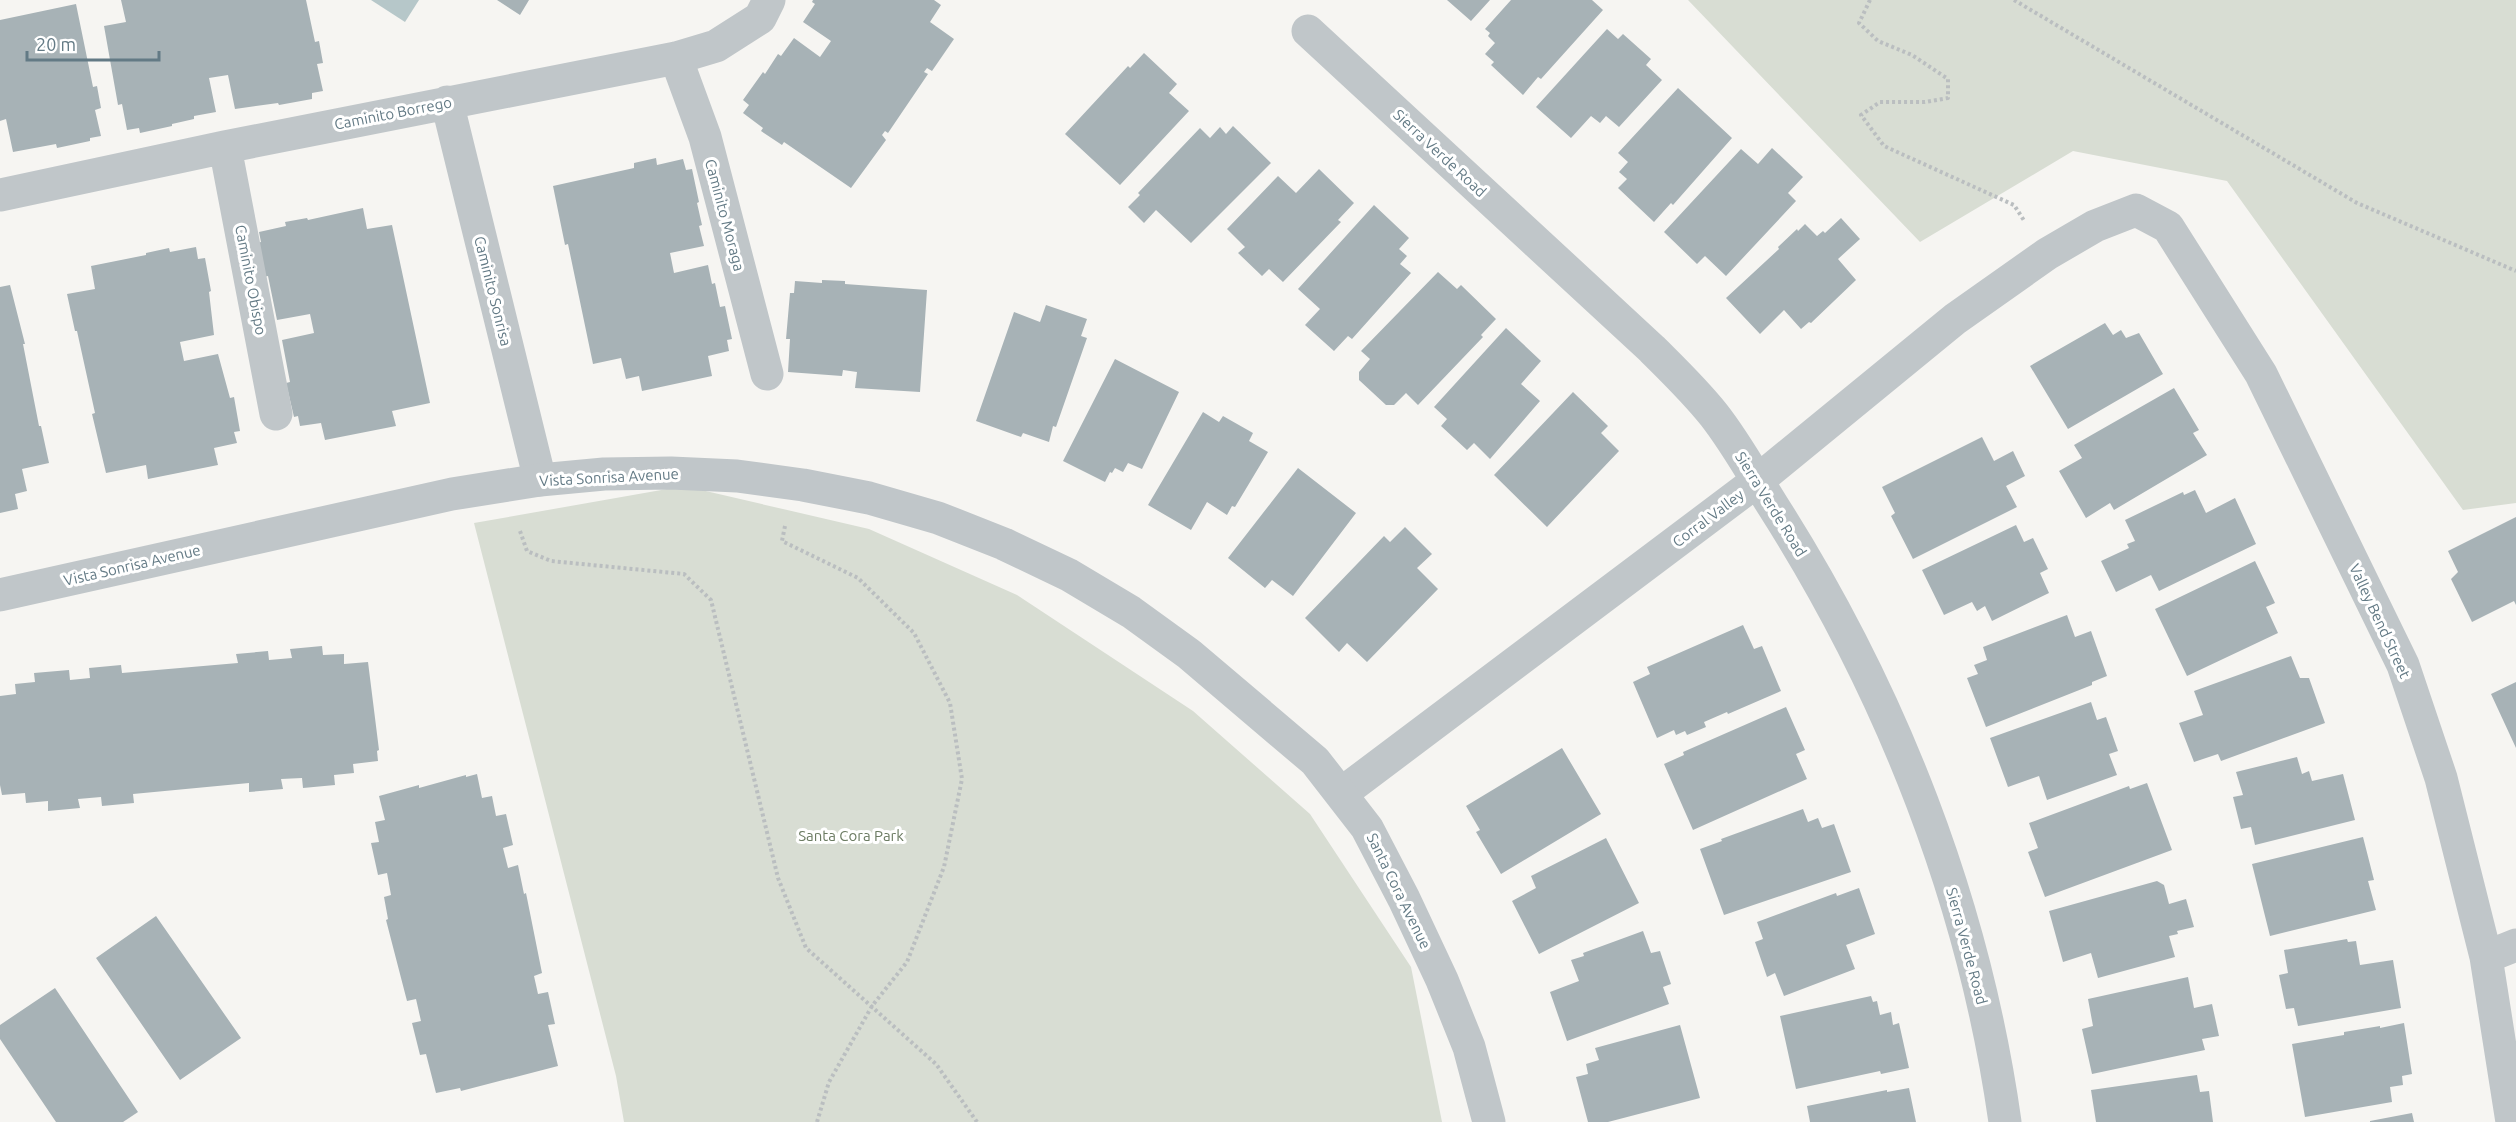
<svg xmlns="http://www.w3.org/2000/svg" width="2516" height="1122" viewBox="0 0 2516 1122" font-family="Ubuntu,sans-serif">
<rect width="100%" height="100%" fill="#f6f5f2"/>
<path fill="#d8ddd3" d="M1688,0H2516V503L2463,510L2227,181L2073,151L1920,242Z
M684,486L869,529L1017,595L1193,711L1310,814L1411,967L1442,1122H624L616,1076L474,523Z"/>
<path fill="#b6c7c9" d="M371,0H419L405,22Z"/>
<path fill="#a7b2b6" d="M121,0H306L315,42L319,41L323,63L317,64L323,91L312,93V99L279,105L278,103L235,109L228,75L209,78L216,112L194,116V119L172,124V126L140,133L139,128L127,130L122,104L118,105L104,26L126,22Z
M497,0H529L520,15Z
M813,0H934L941,5L930,22L954,39L932,71L927,68L924,72L928,74L888,133L885,131L882,135L886,140L851,188L784,142L782,145L761,131L763,128L743,113L749,105L743,100L763,72L765,74L778,54L781,56L794,38L820,57L831,41L803,22L815,4L812,2Z
M1447,0H1490L1471,21Z
M1511,0H1592L1603,10L1541,79L1538,77L1523,95L1491,65L1494,62L1485,54L1495,43L1488,36L1490,33L1485,29Z
M76,4L93,87L97,86L101,108L95,110L101,136L90,138V141L57,148L56,144L13,152L6,119L0,121V20Z
M1607,29L1618,39L1623,34L1651,59L1646,65L1662,80L1619,127L1606,116L1600,123L1591,116L1571,138L1536,107Z
M1144,53L1177,84L1169,93L1189,111L1120,185L1065,134L1128,66L1130,68Z
M1678,88L1732,138L1673,205L1671,203L1654,222L1618,188L1627,179L1619,172L1628,162L1618,153Z
M1233,126L1271,163L1191,243L1156,210L1144,223L1128,207L1140,195L1138,193L1200,128L1210,138L1220,127L1226,134Z
M1772,148L1803,177L1788,193L1796,201L1726,276L1705,256L1697,264L1664,232L1741,149L1758,164Z
M656,158L657,165L683,159L686,170L692,169L699,202L697,203L702,225L699,226L704,246L670,253L674,273L708,265L712,284L715,283L720,307L725,306L732,339L727,340L729,351L708,356L712,376L642,391L639,376L626,379L621,358L593,364L568,244L565,245L553,186L634,168V163Z
M1319,169L1354,203L1338,220L1341,222L1283,282L1269,269L1262,276L1238,253L1245,247L1227,229L1278,176L1296,193Z
M1374,205L1409,238L1399,249L1407,256L1400,264L1411,273L1352,339L1348,336L1334,351L1305,325L1320,309L1298,289Z
M363,208L367,229L392,225L430,403L392,411L396,426L325,440L321,423L300,426L298,416L294,417L286,383L290,382L282,340L314,333L310,314L277,320L268,276L263,277L257,243L261,242L259,232L286,226L285,222L307,218L308,220Z
M1841,218L1860,239L1838,259L1856,280L1811,323L1809,322L1801,329L1784,310L1760,334L1726,298L1779,249L1778,247L1797,229L1798,231L1805,224L1817,236L1823,231L1825,233Z
M196,247L198,259L205,258L211,291L209,292L214,335L180,342L184,361L218,354L230,398L234,397L240,431L234,432L237,443L214,448L218,465L148,479L146,465L106,473L92,414L95,413L77,331H75L67,294L95,289L91,266L146,255V253L169,248L170,252Z
M1438,272L1457,289L1461,285L1496,319L1481,335L1483,337L1418,405L1406,393L1394,405H1386L1359,380V372L1370,359L1361,351Z
M822,280L845,281V284L927,290L920,392L855,388L857,372L843,370L842,376L788,372L790,339H786L790,293H794L795,281L822,283Z
M10,285L25,344H23L39,426H41L49,463L22,469L27,491L15,494L18,509L0,513V287Z
M1046,305L1087,319L1081,336L1087,338L1056,427L1053,426L1049,442L1023,433L1021,437L976,421L1014,312L1040,322Z
M2105,323L2113,335L2121,330L2126,338L2139,333L2163,374L2068,429L2030,366Z
M1506,328L1541,361L1521,384L1540,401L1490,459L1474,443L1467,450L1441,426L1447,419L1434,407Z
M1115,359L1179,392L1142,469L1128,463L1123,472L1115,468L1112,473L1110,472L1105,482L1063,461Z
M2174,388L2199,430L2193,433L2207,455L2114,510L2110,503L2086,518L2059,471L2082,458L2074,445Z
M1573,392L1608,426L1601,433L1619,451L1547,527L1494,475Z
M1203,412L1219,422L1223,416L1253,433L1249,441L1268,452L1235,507L1232,506L1227,515L1207,502L1191,530L1148,505Z
M1982,437L1994,461L2013,451L2025,476L2006,486L2017,507L1913,559L1891,516L1895,513L1882,487Z
M1298,468L1356,513L1293,596L1272,580L1265,588L1228,558Z
M2195,490L2206,513L2235,498L2256,544L2159,591L2151,575L2116,592L2101,561L2129,548L2127,544L2135,541L2125,520L2183,492L2184,495Z
M2516,517V605L2514,601L2472,622L2451,579L2458,572L2448,551Z
M2016,525L2024,542L2033,538L2048,569L2040,573L2049,593L1992,621L1985,606L1977,611L1972,602L1944,615L1922,570Z
M1405,527L1432,554L1417,568L1438,589L1367,662L1347,643L1339,652L1305,618L1384,536L1390,542Z
M2255,561L2275,603L2266,607L2278,633L2187,676L2155,609Z
M2067,615L2075,637L2091,631L2107,676L2092,682V685L1986,727L1967,678L1978,674L1974,665L1987,660L1983,647Z
M1743,625L1754,649L1762,646L1781,691L1728,714L1727,712L1704,722L1706,727L1687,735L1685,731L1676,735L1674,730L1657,738L1633,682L1650,674L1647,667Z
M322,646L323,655L344,654V664L368,662L379,750L377,751L378,761L353,764L354,773L334,775L335,785L303,788L302,778L281,779L283,789L249,792V783L133,794L134,803L102,806L101,797L78,799L80,808L48,811V801L26,803L25,793L2,795L0,785V696L16,694L15,684L35,682L34,673L69,670L70,680L90,678L89,668L121,665L122,673L238,663L236,654L268,651L269,660L292,658L290,649Z
M2291,656L2300,678H2309L2325,723L2221,761L2218,754L2194,762L2179,723L2203,715L2194,691Z
M2516,682V748L2491,694Z
M2091,702L2097,720L2106,717L2118,751L2109,754L2117,775L2047,800L2039,776L2008,787L1990,738Z
M1786,707L1805,750L1796,754L1807,779L1693,830L1664,764L1684,755L1683,752Z
M1562,748L1601,814L1501,874L1476,832L1480,830L1466,806Z
M2297,757L2302,774L2309,771L2312,781L2343,774L2355,820L2255,845L2251,827L2241,829L2233,797L2243,795L2236,772Z
M477,774L482,798L492,796L496,816L506,814L513,845L503,848L508,868L518,865L524,894L526,893L542,973L534,976L538,994L548,992L555,1024L548,1025L558,1066L461,1091L460,1088L436,1093L426,1054L420,1055L412,1023L421,1021L416,999L407,1001L386,920L388,919L384,897L391,895L387,873L378,875L371,843L379,842L375,822L385,820L379,796L419,785V788L466,775V777Z
M2147,783L2172,850L2045,897L2028,852L2038,848L2029,823L2129,786L2130,789Z
M1803,809L1808,822L1818,818L1822,828L1834,824L1851,872L1724,915L1700,849L1722,841L1721,839Z
M2363,837L2374,880L2368,881L2376,910L2270,936L2252,864Z
M1606,838L1639,903L1539,954L1512,901L1536,888L1531,876Z
M2157,881L2164,885L2169,904L2186,899L2194,927L2177,931L2178,934L2169,936L2175,957L2098,978L2091,953L2063,962L2049,911Z
M1859,888L1875,934L1846,945L1855,969L1784,996L1775,973L1767,977L1755,942L1763,939L1757,922L1836,893L1837,896Z
M156,916L241,1038L180,1080L96,958Z
M1643,931L1651,953L1660,951L1671,984L1663,987L1669,1004L1567,1041L1550,992L1579,981L1571,960L1584,956L1583,953Z
M2347,939L2348,942L2356,941L2360,965L2393,960L2401,1008L2298,1026L2294,1008L2286,1009L2279,975L2288,973L2284,950Z
M2188,977L2194,1008L2212,1004L2219,1036L2202,1039L2205,1050L2092,1074L2082,1029L2093,1026L2088,999Z
M55,988L138,1112L123,1122H56L0,1039V1025Z
M1871,996L1873,1002L1877,1001L1880,1015L1891,1012L1893,1025L1899,1023L1909,1068L1881,1074L1880,1071L1796,1089L1780,1016Z
M2404,1023L2412,1074L2402,1076L2403,1085L2390,1087L2392,1102L2305,1117L2292,1044L2344,1035V1032L2380,1026V1028Z
M1680,1025L1700,1098L1608,1122H1588L1576,1077L1588,1074L1586,1064L1599,1060L1595,1048Z
M2197,1075L2200,1092L2209,1091L2213,1122H2096L2091,1090Z
M1909,1088L1916,1122H1810L1807,1106L1887,1090V1092Z
M2412,1113L2414,1122H2370V1121Z"/>
<g fill="none" stroke-linecap="round" stroke-linejoin="round">
<path stroke="#babec0" stroke-width="4" stroke-dasharray="3 3" stroke-linecap="butt" d="M1870,0L1859,23L1878,41L1912,55L1948,79V98L1925,102H1880L1861,115L1884,146L2014,205L2025,222
M2014,0L2357,203L2516,271
M785,526L782,541L858,578L914,633L950,703L962,779L944,867L907,962L872,1006L829,1082L817,1122
M520,531L527,551L551,561L684,574L711,600L778,878L806,948L936,1064L977,1122"/>
<path stroke="#c0c6c9" stroke-width="33" d="M1308,31L1652,349C1673,370 1695,391 1714,415C1736,443 1754,476 1773,506C1892,693 1974,902 2005,1122
M676,58L705,137L767,374
M447,102L540,480
M225,147L276,414
M0,195L225,147L676,58L716,46L760,18L769,0
M1342,793L1757,481L1955,319L2047,254L2095,226L2136,210L2168,227L2261,374L2403,665L2441,778L2486,957L2512,1122
M2486,957L2516,945"/>
<path stroke="#c0c6c9" stroke-width="33" d="M0,595L452,494L540,480L604,474L671,473L737,476L803,485L869,498L938,518L1004,544L1069,575L1131,612L1189,654L1315,761L1367,828L1404,899L1442,980L1469,1047L1489,1122"/>
</g>
<g text-anchor="middle" dominant-baseline="central" stroke-width="6" stroke-linejoin="round" paint-order="stroke">
<g font-size="15" fill="#637a85" stroke="#fff">
<text transform="translate(393 113) rotate(-11)">Caminito Borrego</text>
<text transform="translate(1440 153) rotate(43)">Sierra Verde Road</text>
<text transform="translate(725 215) rotate(75)">Caminito Moraga</text>
<text transform="translate(251 280) rotate(79)">Caminito Obispo</text>
<text transform="translate(493 291) rotate(76)">Caminito Sonrisa</text>
<text transform="translate(609 477) rotate(-3)">Vista Sonrisa Avenue</text>
<text transform="translate(1771 504) rotate(58)">Sierra Verde Road</text>
<text transform="translate(1708 518) rotate(-37)">Corral Valley</text>
<text transform="translate(132 565) rotate(-13)">Vista Sonrisa Avenue</text>
<text transform="translate(2380 621) rotate(65)">Valley Bend Street</text>
<text transform="translate(1399 891) rotate(64)">Santa Cora Avenue</text>
<text transform="translate(1967 946) rotate(75)">Sierra Verde Road</text>
</g>
<g font-size="15" fill="#6b7b62" stroke="#fff">
<text x="851" y="835">Santa Cora Park</text>
</g>
</g>
<path d="M27 51v9h132v-9" fill="none" stroke="#637a85" stroke-width="3"/>
<text x="36" y="51" font-size="18" fill="#637a85" stroke="#ffffff" stroke-width="4.5" paint-order="stroke">20 m</text>
</svg>
